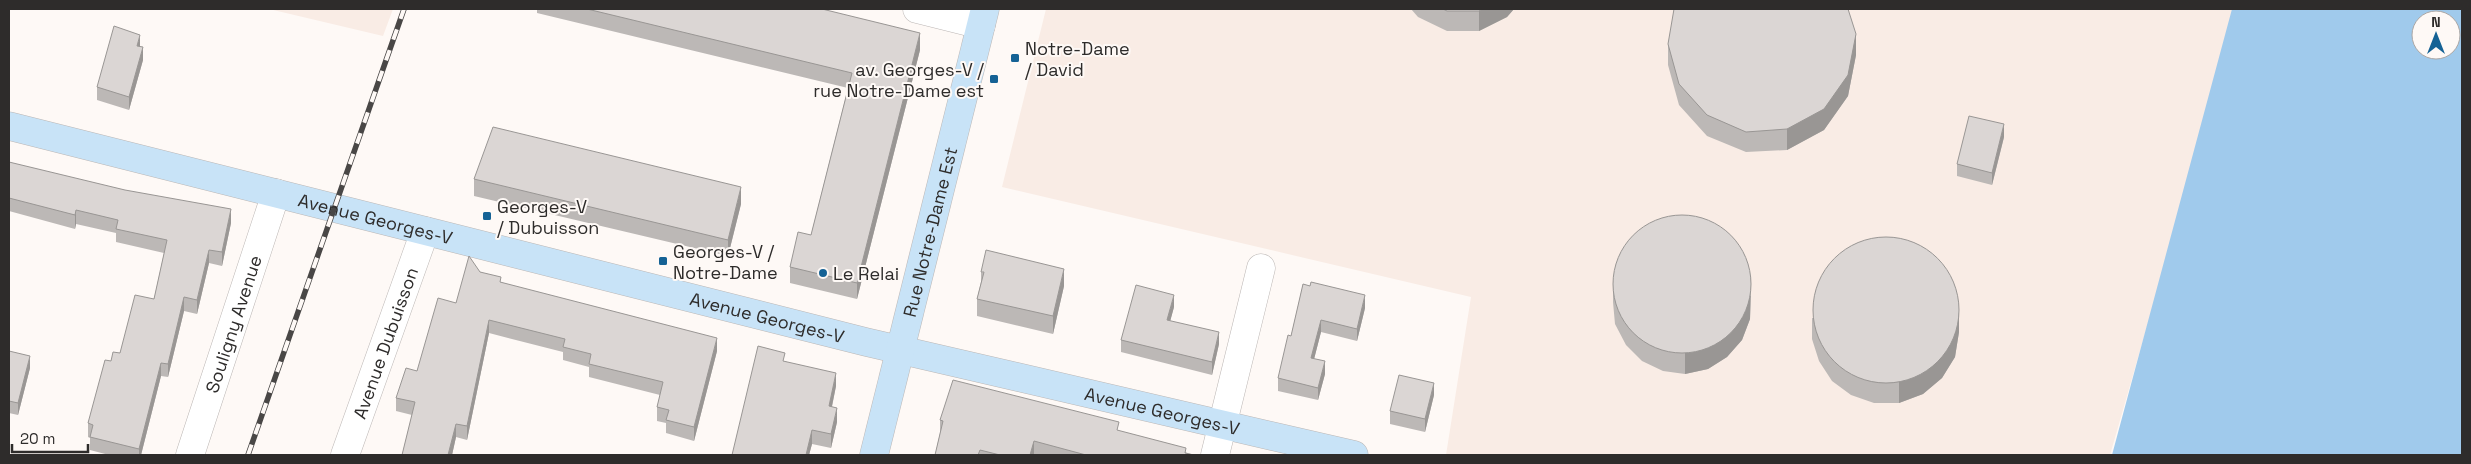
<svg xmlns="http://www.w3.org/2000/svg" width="2471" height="464" viewBox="0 0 2471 464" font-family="'Space Grotesk',sans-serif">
<rect width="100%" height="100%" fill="#fef9f6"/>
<path fill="#f9ece5" d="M269,9H393L383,36Z
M1046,9H2235L2199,146L2110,455H1446L1471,297L1002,187Z"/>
<path fill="#a0caec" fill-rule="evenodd" d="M2232,9H2462V455H2112ZM2421,20H2451V50H2421Z"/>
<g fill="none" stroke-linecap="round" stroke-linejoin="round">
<g stroke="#bcb7b5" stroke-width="29">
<g id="street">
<path d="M917,9L981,25"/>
<path id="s1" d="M190,455L276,193"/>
<path id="s2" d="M345,455L425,231"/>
<path d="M1215,455L1261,268"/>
</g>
</g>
<g stroke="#bcb7b5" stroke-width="29">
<g id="secondary">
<path id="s3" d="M9,126L866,342L1354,455"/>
<path id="s4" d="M874,455L985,9"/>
</g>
</g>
<use href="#street" stroke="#fff" stroke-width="28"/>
<use href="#secondary" stroke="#c8e3f7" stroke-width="28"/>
<g stroke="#494746" stroke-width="5.5">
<path id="rail" d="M248,455L404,9"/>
</g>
<use href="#rail" stroke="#fef9f6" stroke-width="4" stroke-dasharray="11" stroke-linecap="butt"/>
</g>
<path fill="#bcb8b6" d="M537,9H822L920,50L857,299L790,283V267L811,235L848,88L537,13Z
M1411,9H1514L1507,17L1479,31H1447L1418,17Z
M1668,44L1856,55L1848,96L1824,130L1787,150L1746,152L1707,136L1679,105L1668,65Z
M140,47L143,60L129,110L97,100V87Z
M2004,137L1992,185L1957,176V164Z
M9,162L231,223L222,266L209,263L197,314L184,311L168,377L161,376L141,455H109L90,450V438L88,437V423L111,361L120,353L154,299L164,253L116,242V233L76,224L75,229L9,211Z
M474,179L741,204L728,256L474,196Z
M480,272L501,282L717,351L694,441L666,433V423L657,421V407L660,395L589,377V367L563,360V352L489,333L467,440L456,437L452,455H402L412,415L396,411V398L417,371L456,303Z
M981,272L1064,286L1053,334L977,316V299L981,282Z
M1613,281L1751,296L1750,319L1742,340L1727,357L1708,369L1685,374L1663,371L1642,361L1626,345L1615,324L1613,302Z
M1303,284L1365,308L1357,341L1321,332L1314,359L1325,374L1318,400L1278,391V378L1291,336Z
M1174,307L1170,321L1219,344L1212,375L1121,352V340Z
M1812,318L1959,332L1955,357L1942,378L1923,394L1899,403H1874L1851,395L1832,381L1819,361L1812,339Z
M9,351L30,368L18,415L9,413Z
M785,361L836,386L832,407L837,422L831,448L812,444L809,455H732Z
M1434,395L1425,432L1390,424V411Z
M940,420L1119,431L1194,455H935L940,433Z"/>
<path fill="#999694" d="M1482,9H1514L1507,17L1479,31V11Z
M920,33V50L857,299V283Z
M1856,34V55L1848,96L1824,130L1787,150V129Z
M140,35V47L137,46Z
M143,47V60L129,110V97Z
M2004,124V137L1992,185V173Z
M741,187V204L728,256V240Z
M231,209V223L222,266V252Z
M76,210V224L75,229V215Z
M209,250V263L197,314V300Z
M1064,269V286L1053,334V316Z
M1751,276L1750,319L1742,340L1727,357L1708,369L1685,374V353Z
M1174,295V307L1167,333V320Z
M1365,295V308L1357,341V329Z
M184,297V311L168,377V364Z
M1959,312V332L1955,357L1942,378L1923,394L1899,403V382Z
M489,320V333L467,440V426Z
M1321,320V332L1311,371V358Z
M1219,332V344L1212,375V362Z
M717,338V351L694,441V427Z
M30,356V368L18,415V403Z
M1325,361V374L1318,400V388Z
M161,363V376L141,455H139V449Z
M836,373V386L829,420V406Z
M1434,383V395L1425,432V419Z
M837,408V422L831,448V434Z
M456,424V437L452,455H448Z
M812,430V444L809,455H806Z
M1034,441V455H1030Z"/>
<path fill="#dbd6d4" stroke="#999694" d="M587,9H822L920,33L857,283L790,267L798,232L811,235L852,73Z
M1443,9H1482L1479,11H1447Z
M1674,9H1848L1856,34L1848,75L1824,109L1787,129L1746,132L1707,115L1679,84L1668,44Z
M114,26L140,35L137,46L143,47L129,97L97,87Z
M1969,116L2004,124L1992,173L1957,164Z
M493,127L741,187L728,240L474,179Z
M9,162L125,190L231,209L222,252L209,250L197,300L184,297L168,364L161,363L139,449L90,437L93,425L88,423L105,360L111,361L113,352L120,353L135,295L154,299L167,240L116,229L118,220L76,210L75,215L9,198Z
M1613 284a69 69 0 1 1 138 0a69 69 0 1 1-138 0Z
M1813 310a73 73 0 1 1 146 0a73 73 0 1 1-146 0Z
M986,250L1064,269L1053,316L977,299L984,272H981Z
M469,256L480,272L501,277L500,282L717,338L694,427L666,420L669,410L657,407L663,382L589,364L591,354L563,347L565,339L489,320L467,426L456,424L448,455H402L415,402L396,398L406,368L417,371L438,298L456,303Z
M1311,282L1365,295L1357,329L1321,320L1311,358L1325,361L1318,388L1278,378L1288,335L1291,336L1303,284L1310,286Z
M1136,285L1174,295L1167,320L1219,332L1212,362L1121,340Z
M758,346L785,353L783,361L836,373L829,406L837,408L831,434L812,430L806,455H732Z
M9,351L30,356L18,403L9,401Z
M1399,375L1434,383L1425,419L1390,411Z
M953,380L1119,422L1117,430L1186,448L1185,453L1194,455H1086L1034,441L1030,455H1000L980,450L978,455H935L943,421L940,420Z"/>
<g fill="#156295" stroke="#fef9f6" stroke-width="2">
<rect x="1010" y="53" width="10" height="10" rx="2.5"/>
<rect x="989" y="74" width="10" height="10" rx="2.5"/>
<rect x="482" y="211" width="10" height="10" rx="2.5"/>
<rect x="658" y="256" width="10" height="10" rx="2.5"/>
<circle cx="823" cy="273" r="5"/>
</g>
<g text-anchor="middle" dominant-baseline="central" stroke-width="4" stroke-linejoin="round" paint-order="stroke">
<g font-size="18" fill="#2e2c2b" stroke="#fef9f6" text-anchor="start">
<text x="1025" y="48">Notre-Dame<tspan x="1025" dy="21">/ David</tspan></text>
<text x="984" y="69" text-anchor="end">av. Georges-V /<tspan x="984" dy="21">rue Notre-Dame est</tspan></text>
<text x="497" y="206">Georges-V<tspan x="497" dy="21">/ Dubuisson</tspan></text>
<text x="673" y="251">Georges-V /<tspan x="673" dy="21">Notre-Dame</tspan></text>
<text x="833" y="273">Le Relai</text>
</g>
<g font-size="18" fill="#2e2c2b" stroke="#fef9f6">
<text stroke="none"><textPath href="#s3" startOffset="378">Avenue Georges-V</textPath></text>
<text stroke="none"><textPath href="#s4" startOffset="230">Rue Notre-Dame Est</textPath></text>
<text stroke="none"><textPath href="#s3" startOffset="782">Avenue Georges-V</textPath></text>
<text stroke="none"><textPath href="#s1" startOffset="138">Souligny Avenue</textPath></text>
<text stroke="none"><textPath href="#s2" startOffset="119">Avenue Dubuisson</textPath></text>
<text stroke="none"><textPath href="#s3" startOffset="1188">Avenue Georges-V</textPath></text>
</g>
</g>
<rect width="2471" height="464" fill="none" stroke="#2e2c2b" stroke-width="20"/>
<g transform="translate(2436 35)"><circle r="24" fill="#fef9f6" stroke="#aba7a5"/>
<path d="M0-4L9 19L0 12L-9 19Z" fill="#156295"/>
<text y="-8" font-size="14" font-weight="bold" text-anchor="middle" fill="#2e2c2b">N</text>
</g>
<path d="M12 444v8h76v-8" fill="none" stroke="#2e2c2b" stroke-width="2.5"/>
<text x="20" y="444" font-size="15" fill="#2e2c2b" stroke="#fef9f6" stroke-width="4" paint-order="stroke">20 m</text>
</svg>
